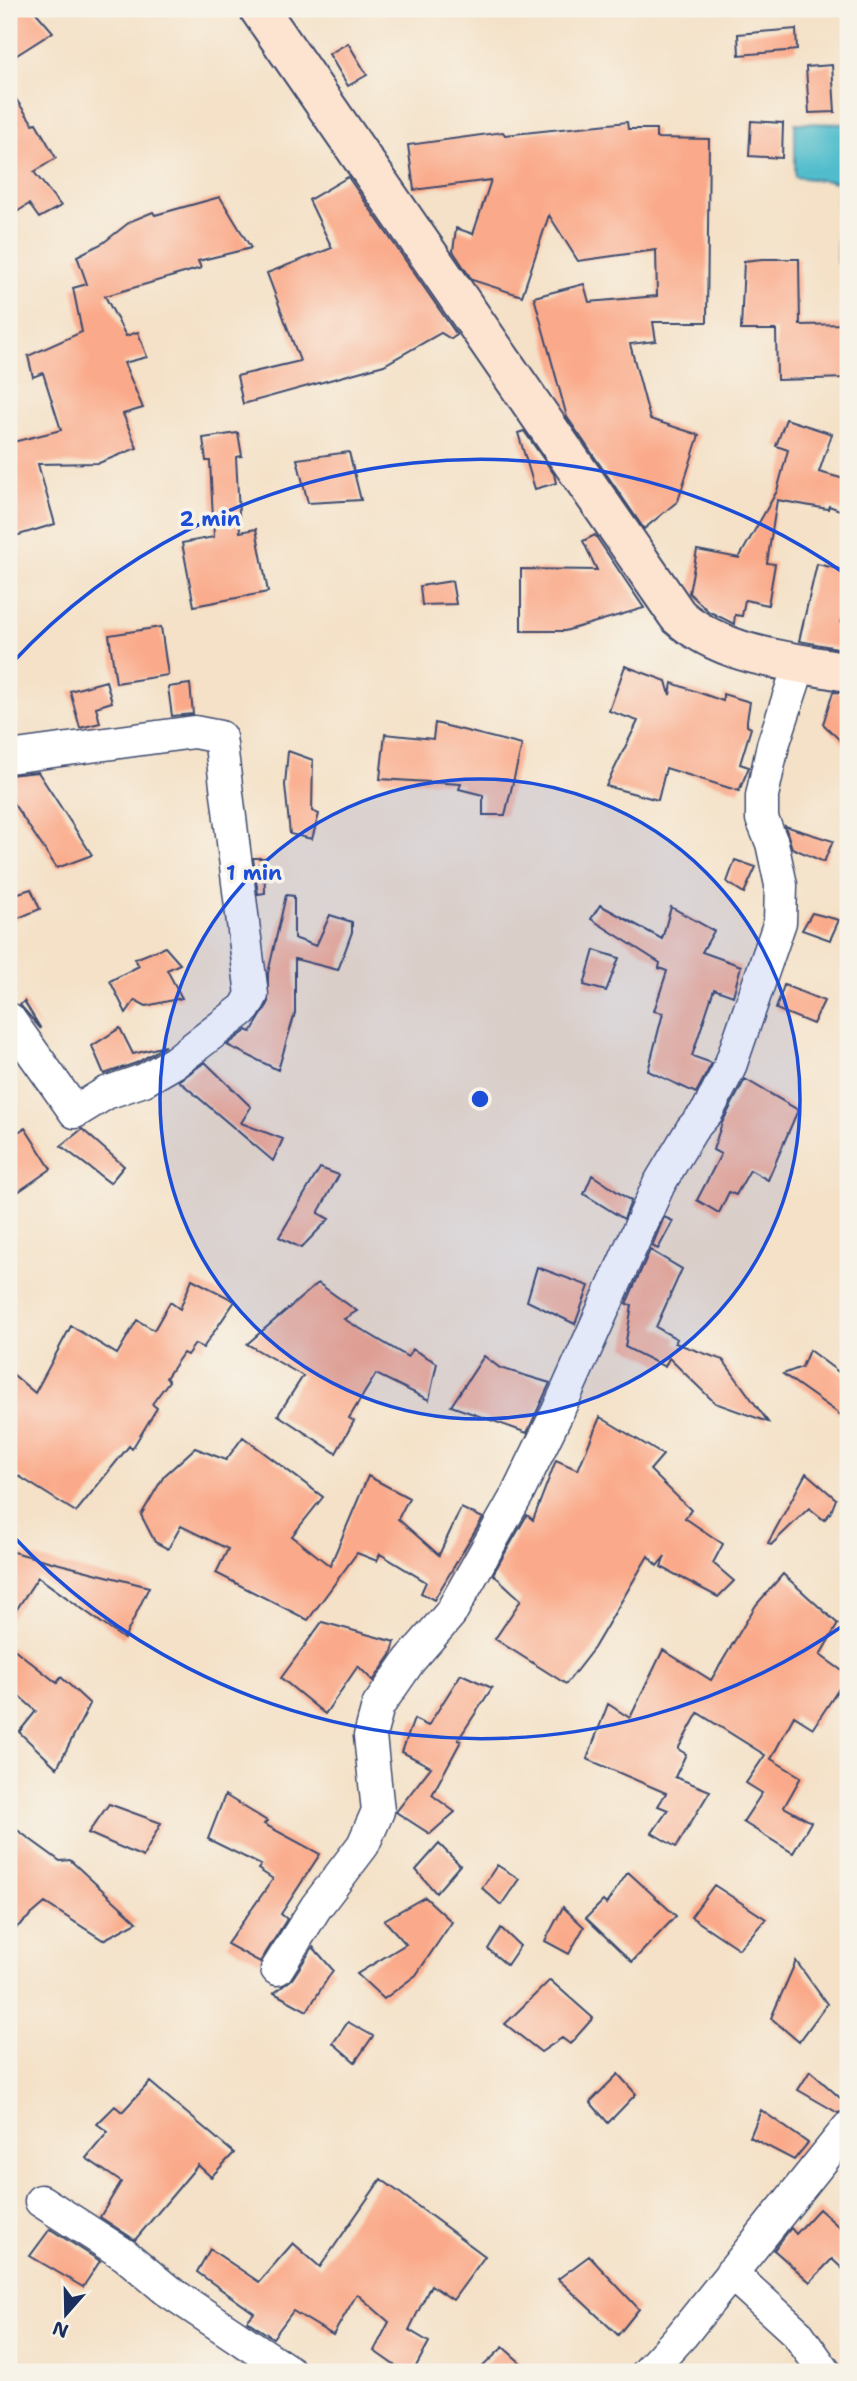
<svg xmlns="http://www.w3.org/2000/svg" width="857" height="2381" viewBox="0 0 857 2381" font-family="'Shantell Sans',sans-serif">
<rect width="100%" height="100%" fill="#f7f3e8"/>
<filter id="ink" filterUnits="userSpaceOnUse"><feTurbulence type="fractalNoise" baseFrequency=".0143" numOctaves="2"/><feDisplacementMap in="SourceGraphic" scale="14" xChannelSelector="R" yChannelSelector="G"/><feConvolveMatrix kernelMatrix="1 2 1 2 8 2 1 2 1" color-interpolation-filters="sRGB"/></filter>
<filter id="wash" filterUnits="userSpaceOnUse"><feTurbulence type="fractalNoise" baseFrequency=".00686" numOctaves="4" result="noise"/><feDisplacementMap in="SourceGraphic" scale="28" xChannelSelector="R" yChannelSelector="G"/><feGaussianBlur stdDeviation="1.57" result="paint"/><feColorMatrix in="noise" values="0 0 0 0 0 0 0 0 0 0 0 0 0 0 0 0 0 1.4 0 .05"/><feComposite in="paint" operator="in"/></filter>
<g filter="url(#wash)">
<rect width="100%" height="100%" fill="#f4e1c7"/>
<path fill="#51bdcc" stroke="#367695" stroke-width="2" d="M795,123L848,124V263H837L838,182L795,177Z"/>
<g id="blocks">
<path fill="#faaa8a" d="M9,9H33L53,32L9,60Z
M796,29L797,50L739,55L738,34Z
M348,43L367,75L348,86L329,54Z
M832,65L835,112L809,113L806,67Z
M9,89L33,124L36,123L56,158L34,172L61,206L39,218L29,204L9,217Z
M751,121L783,123L782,158L749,156Z
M627,122L628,129H656V138L709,139L707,322H653L656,341L630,344L650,419L699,435L678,501L644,529L567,417L534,297L584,284L589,302L657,296L656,250L578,261L549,215L522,296L472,280L453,251L456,228L473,234L491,180L414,190L408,145L503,132L505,135Z
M348,177L457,335L451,339L441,333L384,365L243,404L237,376L300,361L267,273L332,248L309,200Z
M220,197L251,248L198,261L201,268L105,296L126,336L138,332L147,357L124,363L143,408L123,414L137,448L99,463L38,464L55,524L9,538V443L61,430L43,373L33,377L28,356L82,332L73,288L87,284L77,256L103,243L131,221L153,212L155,215Z
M762,259H799L800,325L848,324V378L777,380L776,330H741L744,261Z
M786,419L832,434L819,472L848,480V513L829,506L828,509L777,500L767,563L775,564L768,605L745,600L742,616L735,615L734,624L708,611L689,593L697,550L739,558L777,491L788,450L776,446Z
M524,431L554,474L556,483L535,489L518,433Z
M238,433L242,456L236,457L240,532L256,529L268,592L194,606L182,543L214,537L210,461H206L203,438Z
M349,452L361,500L308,503L297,459Z
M595,535L644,608L565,631H521V569L597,570L583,541Z
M817,564L848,571V592L841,623L848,625V650L799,641Z
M452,581L456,604L422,605L420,586Z
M161,627L168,675L116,683L109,635Z
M625,666L666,681L670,695L672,683L723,701V694L750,702L747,720V726L751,728L740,764L749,767L739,791L666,768L658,800L606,786L638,721L609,711Z
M106,681L112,702L96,707L100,723L80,728L70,691Z
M190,684L193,714L172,716L168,687Z
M833,692L848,693V748L823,724Z
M435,723L522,745L505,815H483V795L459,789L461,784L380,779L385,734L433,739Z
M288,751L313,760L312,811L319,814L312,839L290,834L285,785Z
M38,772L92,855L57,868L9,797V775Z
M785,826L833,841L824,862L792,848Z
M253,858H264L265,893L258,894Z
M735,860L756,867L744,893L727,882Z
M31,889L40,909L9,922V896Z
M286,895L294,896V938L316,946L330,915L352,922V932L338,970L295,959V1013L278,1070L227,1045L247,1030L251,1032L268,1004V973Z
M600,905L662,939L671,907L714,931L702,952L741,966L733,996L714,989L692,1056L712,1063L696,1093L648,1071L663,1013L654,1011L667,971L659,968L660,963L591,919Z
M812,913L839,920L830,940L802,930Z
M165,947L180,964L167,970L182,998L146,1006L135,1000L126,1013L110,981L139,966L135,959Z
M594,950L619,958L606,991L584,985Z
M784,985L824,1001L813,1024L776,1009Z
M24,1001L41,1029L20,1005Z
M120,1028L133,1054L165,1046L136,1063L104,1074L92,1046Z
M205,1062L251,1107L241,1123L283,1139L273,1161L179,1081Z
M745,1079L798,1110L768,1180L750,1170L736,1195L729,1192L719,1213L697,1200L721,1154L713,1150L722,1123Z
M25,1128L51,1169L9,1198V1137Z
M82,1129L124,1166L110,1183L61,1146Z
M320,1168L339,1175L318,1213L329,1219L301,1248L279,1237Z
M592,1175L631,1201L624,1219L584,1194Z
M664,1217L673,1221L658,1249L652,1246Z
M650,1250L682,1269L656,1327L677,1339L675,1343L723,1360L768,1422L715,1403L669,1358L665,1367L625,1347L632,1305L626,1304Z
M537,1267L589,1286L575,1324L527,1301Z
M192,1279L235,1301L203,1348L195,1344L187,1355L183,1353L166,1378L169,1381L152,1404L157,1408L132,1449L129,1446L76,1512L9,1470V1371L35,1393L71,1326L117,1354L137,1320L154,1330L170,1302L180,1309Z
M318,1283L357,1311L344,1319L408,1357L412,1349L437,1363L429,1400L376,1374L349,1418L354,1421L336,1453L278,1415L303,1376L247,1344Z
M809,1350L848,1379V1420L783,1374L802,1367Z
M484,1356L500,1368L550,1383L527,1433L451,1406Z
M600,1417L663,1455L650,1470L691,1510L685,1518L723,1544L713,1563L734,1581L718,1597L661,1567L665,1556L657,1566L648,1556L594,1648L566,1684L495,1639L521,1600L493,1574L527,1515L533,1520L556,1460L578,1470Z
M243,1437L323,1497L292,1536L330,1566L368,1476L409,1498L398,1519L439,1555L461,1508L483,1518L434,1600L421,1593L426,1582L380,1554L377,1561L357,1553L308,1620L216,1573L228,1549L181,1526L168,1549L155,1542L141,1515L164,1476L195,1448L226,1460Z
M806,1473L836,1499L831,1512L824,1520L809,1508L771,1545L768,1543Z
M9,1551L149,1587L124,1639L38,1577L9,1621Z
M783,1574L838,1624L820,1655L848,1675L813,1728L794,1716L771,1759L801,1777L784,1807L811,1822L793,1853L743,1822L762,1793L746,1783L765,1755L698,1713L678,1749L686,1754L675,1777L710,1791L676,1847L652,1833L668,1810L658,1806L666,1793L587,1759L608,1704L630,1718L663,1650L711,1680L756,1605Z
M322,1622L395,1642L391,1655L373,1681L358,1666L325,1714L281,1678Z
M9,1645L57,1683L61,1677L90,1704L57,1768L19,1732L36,1711L9,1687Z
M461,1674L492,1688L458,1740L461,1741L432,1795L455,1812L430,1834L396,1812L431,1767L402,1752L414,1719L428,1726Z
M225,1795L267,1821L264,1824L320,1854L281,1914L287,1919L260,1962L227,1944L273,1879L258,1869L261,1865L208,1839Z
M109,1804L161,1823L143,1857L88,1833Z
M9,1824L60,1861L70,1860L137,1922L103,1940L45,1903L9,1934Z
M439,1844L460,1865L436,1893L416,1870Z
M497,1865L519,1879L501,1905L482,1888Z
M628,1872L676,1916L632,1962L586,1918L603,1901L606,1904Z
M714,1885L766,1919L739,1949L691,1917Z
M425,1897L452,1922L416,1975L384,1999L357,1974L406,1944L384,1920Z
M563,1907L584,1927L569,1954L545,1941Z
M501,1928L520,1946L507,1965L488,1949Z
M313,1947L333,1970L307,2011L274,1993L292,1979Z
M796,1961L827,2004L799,2042L771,2018Z
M550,1980L593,2018L570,2044L562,2038L541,2052L505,2024Z
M348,2022L373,2036L355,2062L333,2043Z
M810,2071L848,2105V2110L838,2113L798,2090Z
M618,2074L636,2094L608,2123L590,2102Z
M150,2082L234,2153L211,2177L198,2165L135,2240L100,2217L121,2182L86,2158L108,2132L97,2124L115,2106L122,2112Z
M761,2110L808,2143L794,2160L750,2137Z
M381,2179L485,2256L453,2300L431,2285L409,2330L429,2342L413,2372H404L374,2351L389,2322L357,2294L333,2335L293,2311L273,2338L247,2321L254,2313L197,2272L210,2249L259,2282L293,2243L320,2267Z
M819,2209L848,2235V2274L832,2259L810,2282L774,2250L791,2228L796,2234Z
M50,2229L100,2261L83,2287L30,2256Z
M589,2256L639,2309L618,2335L558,2279Z
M503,2347L531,2372H477Z"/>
</g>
</g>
<g filter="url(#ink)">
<use href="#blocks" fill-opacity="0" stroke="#3c4a6e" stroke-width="2"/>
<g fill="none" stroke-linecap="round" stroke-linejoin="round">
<g stroke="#3c4a6e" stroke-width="35">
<path id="street" d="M9,757L194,732L220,737L252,995L245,1008L175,1062L144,1080L106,1093L75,1112L9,1019
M277,1969L316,1907L363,1845L378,1811L370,1736L378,1706L410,1660L450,1614L517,1495L558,1411L659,1184L692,1129L707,1112L729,1069L780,922L781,885L772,843L762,819V796L773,745L800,663
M41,2201L125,2255L167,2290L290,2372
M731,2273L797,2333L825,2372
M648,2372L682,2335L848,2128"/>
</g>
<g stroke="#3c4a6e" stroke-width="42">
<path id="secondary" d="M259,9L678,616C724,657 790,661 848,672"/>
</g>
<use href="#street" stroke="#fff" stroke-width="32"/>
<use href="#secondary" stroke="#fde4d1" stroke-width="38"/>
</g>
</g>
<circle cx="480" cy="1099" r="320" fill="#1d4ed8" fill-opacity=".12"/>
<g fill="none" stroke="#1d4ed8" stroke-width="3.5">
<circle cx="480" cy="1099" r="320"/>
<path d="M847 1623A640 640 0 0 1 12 1535M12 663A640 640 0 0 1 847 575"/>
</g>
<circle cx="480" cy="1099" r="10" fill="#1d4ed8" stroke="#f7f3e8" stroke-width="3.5"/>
<g font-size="21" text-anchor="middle" font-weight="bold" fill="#1d4ed8" stroke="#f7f3e8" stroke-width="7" stroke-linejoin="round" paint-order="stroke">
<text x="210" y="526">2 min</text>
<text x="254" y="880">1 min</text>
</g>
<rect width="857" height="2381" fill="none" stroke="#f7f3e8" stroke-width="35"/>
<g transform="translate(66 2314) rotate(200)" stroke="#f7f3e8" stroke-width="5" paint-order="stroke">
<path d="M0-5L12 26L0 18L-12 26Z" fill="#1b2f5e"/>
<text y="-10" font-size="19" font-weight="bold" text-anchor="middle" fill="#1b2f5e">N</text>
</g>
</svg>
